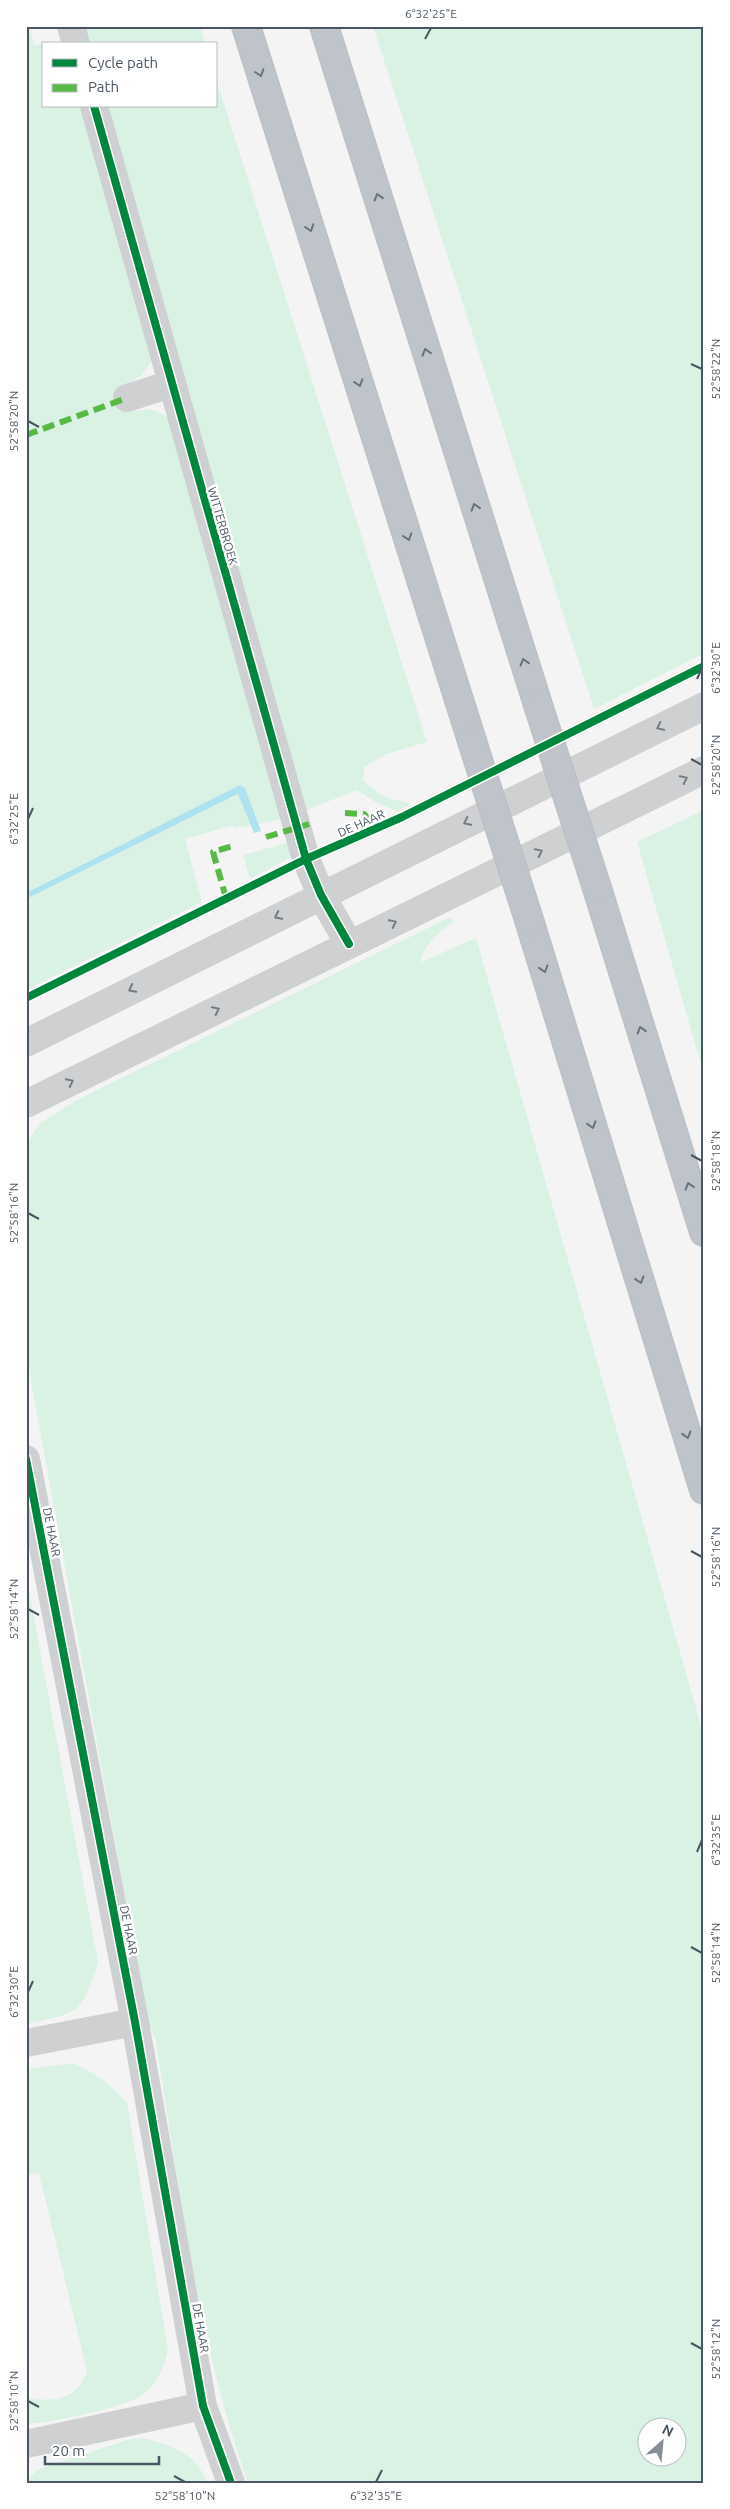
<svg xmlns="http://www.w3.org/2000/svg" width="730" height="2509" viewBox="0 0 730 2509" font-family="Ubuntu,sans-serif">
<rect width="100%" height="100%" fill="#f4f4f4"/>
<path fill="#d9f2e3" fill-rule="evenodd" d="M26,26H29L34,45L49,44H44V106H82L153,359L141,376L128,383L136,411L151,409L169,417L282,819L257,824L245,788L240,785L26,893Z
M84,26H200L205,44H88Z
M373,26H704V653L594,709Z
M216,79L427,742L386,754L364,767L363,781L385,797L411,804L397,811L377,803L357,790L304,811L106,106H216Z
M239,794L251,825L234,828L233,825L185,839L202,902L26,990V899Z
M704,810V1075L637,842Z
M290,842L291,857L250,879L243,855Z
M450,917L453,922C441,931 422,946 421,962L476,938L704,1736V2483H248C197,2340 180,2187 155,2038L148,2022L26,1354V1144L41,1123L73,1102ZM648,2426H678V2456H648Z
M26,1575L98,1962C82,2014 79,2013 26,2024Z
M73,2063C95,2073 111,2085 127,2103L168,2350C164,2369 155,2387 138,2398C125,2406 41,2426 26,2423V2398C55,2402 76,2401 87,2371L39,2173L26,2175V2069Z
M144,2438C172,2446 197,2453 207,2483H26V2480L39,2469L127,2440Z"/>
<path fill="#aee2f0" d="M240,785L245,788L261,831L254,833L238,794L26,899V893Z"/>
<g fill="none" stroke-linecap="round" stroke-linejoin="round">
<g stroke="#b9bec3" stroke-width="30">
<path id="highway" d="M246,26L472,741
M324,26L539,708
M597,888L704,1232
M530,923L704,1490"/>
</g>
<path stroke="#ced0d2" stroke-width="28" d="M71,26L76,44
M94,106L306,859L321,895L349,944
M127,398L171,384
M26,1043L704,706
M26,1104L704,770
M26,1459L135,2022L203,2406L231,2483
M26,2043L135,2022
M26,2444L203,2406"/>
<use href="#highway" stroke="#bec4c9" stroke-width="28"/>
<g stroke="#b9bec3" stroke-width="30" stroke-linecap="butt">
<path id="highway-bridge" d="M539,708L597,888
M472,741L530,923"/>
</g>
<use href="#highway-bridge" stroke="#bec4c9" stroke-width="28"/>
<path stroke="#58b947" stroke-width="6" stroke-dasharray="12 6" stroke-linecap="butt" d="M26,435L127,398
M345,813L364,814L377,829
M266,837L309,824
M226,898L213,852L236,845"/>
<g stroke="#fff" stroke-width="11">
<path id="cycleway" d="M94,106L306,859L321,895L349,944
M26,998L306,859L402,817L704,666
M26,1459L135,2022L203,2406L231,2483"/>
</g>
<use href="#cycleway" stroke="#00873e" stroke-width="8"/>
</g>
<defs><path id="oneway-chevron" d="M-2-3.5L2.5 0L-2 3.5" fill="none" stroke-width="1.6" stroke-linecap="round" stroke-linejoin="round" transform="scale(1.25)"/></defs>
<g stroke="#67727b">
<use href="#oneway-chevron" transform="translate(260 73) rotate(72)"/>
<use href="#oneway-chevron" transform="translate(378 197) rotate(-107)"/>
<use href="#oneway-chevron" transform="translate(310 228) rotate(72)"/>
<use href="#oneway-chevron" transform="translate(426 352) rotate(-107)"/>
<use href="#oneway-chevron" transform="translate(359 383) rotate(72)"/>
<use href="#oneway-chevron" transform="translate(475 507) rotate(-107)"/>
<use href="#oneway-chevron" transform="translate(408 537) rotate(72)"/>
<use href="#oneway-chevron" transform="translate(524 662) rotate(-107)"/>
<use href="#oneway-chevron" transform="translate(544 969) rotate(73)"/>
<use href="#oneway-chevron" transform="translate(641 1030) rotate(-107)"/>
<use href="#oneway-chevron" transform="translate(592 1125) rotate(73)"/>
<use href="#oneway-chevron" transform="translate(689 1186) rotate(-107)"/>
<use href="#oneway-chevron" transform="translate(640 1280) rotate(73)"/>
<use href="#oneway-chevron" transform="translate(687 1435) rotate(73)"/>
</g>
<g stroke="#727b83">
<use href="#oneway-chevron" transform="translate(660 727) rotate(154)"/>
<use href="#oneway-chevron" transform="translate(684 779) rotate(-26)"/>
<use href="#oneway-chevron" transform="translate(467 822) rotate(154)"/>
<use href="#oneway-chevron" transform="translate(539 852) rotate(-26)"/>
<use href="#oneway-chevron" transform="translate(278 916) rotate(153)"/>
<use href="#oneway-chevron" transform="translate(393 923) rotate(-26)"/>
<use href="#oneway-chevron" transform="translate(132 989) rotate(153)"/>
<use href="#oneway-chevron" transform="translate(216 1010) rotate(-26)"/>
<use href="#oneway-chevron" transform="translate(70 1082) rotate(-26)"/>
</g>
<path fill="none" stroke="#4a5661" stroke-width="2" d="M425,39L431,28M691,364L702,369M28,421L39,427M697,679L702,668M691,759L702,765M28,819L33,808M691,1155L702,1161M28,1213L39,1219M691,1551L702,1557M28,1609L39,1615M697,1852L702,1840M691,1947L702,1953M28,1992L33,1981M691,2343L702,2349M28,2401L39,2407M174,2476L185,2482M376,2482L382,2470"/>
<g text-anchor="middle" dominant-baseline="central" stroke-width="5" stroke-linejoin="round" paint-order="stroke">
<g font-size="12" fill="#4a5661" stroke="#fff">
<text transform="translate(223 526) rotate(74)">WITTERBROEK</text>
<text transform="translate(361 823) rotate(-24)">DE HAAR</text>
<text transform="translate(52 1532) rotate(79)">DE HAAR</text>
<text transform="translate(129 1930) rotate(79)">DE HAAR</text>
<text transform="translate(201 2328) rotate(80)">DE HAAR</text>
</g>
</g>
<rect width="730" height="2509" fill="none" stroke="#ffffff" stroke-width="55"/>
<rect x="42" y="42" width="175" height="65" fill="#ffffff" stroke="#b7bbc0"/>
<rect x="52" y="59" width="25" height="8" fill="#00873e" stroke="#b7bbc0"/>
<text x="88" y="68" font-size="15" fill="#4a5661">Cycle path</text>
<rect x="52" y="84" width="25" height="8" fill="#58b947" stroke="#b7bbc0"/>
<text x="88" y="92" font-size="15" fill="#4a5661">Path</text>
<g transform="translate(662 2442) rotate(27)"><circle r="24" fill="#ffffff" stroke="#b7bbc0"/>
<path d="M0-4L9 19L0 12L-9 19Z" fill="#868d94"/>
<text y="-8" font-size="14" font-weight="bold" text-anchor="middle" fill="#4a5661">N</text>
</g>
<path d="M45 2456v8h114v-8" fill="none" stroke="#4a5661" stroke-width="2.5"/>
<text x="52" y="2456" font-size="15" fill="#4a5661" stroke="#ffffff" stroke-width="4" paint-order="stroke">20 m</text>
<rect x="28" y="28" width="674" height="2454" fill="none" stroke="#4a5661" stroke-width="2"/>
<g font-size="12" text-anchor="middle" fill="#4a5661">
<text x="431" y="18">6°32'25"E</text>
<text transform="translate(716 369) rotate(-90)" y="4">52°58'22"N</text>
<text transform="translate(14 421) rotate(-90)" y="4">52°58'20"N</text>
<text transform="translate(716 668) rotate(-90)" y="4">6°32'30"E</text>
<text transform="translate(716 765) rotate(-90)" y="4">52°58'20"N</text>
<text transform="translate(14 819) rotate(-90)" y="4">6°32'25"E</text>
<text transform="translate(716 1161) rotate(-90)" y="4">52°58'18"N</text>
<text transform="translate(14 1213) rotate(-90)" y="4">52°58'16"N</text>
<text transform="translate(716 1557) rotate(-90)" y="4">52°58'16"N</text>
<text transform="translate(14 1609) rotate(-90)" y="4">52°58'14"N</text>
<text transform="translate(716 1840) rotate(-90)" y="4">6°32'35"E</text>
<text transform="translate(716 1953) rotate(-90)" y="4">52°58'14"N</text>
<text transform="translate(14 1992) rotate(-90)" y="4">6°32'30"E</text>
<text transform="translate(716 2349) rotate(-90)" y="4">52°58'12"N</text>
<text transform="translate(14 2401) rotate(-90)" y="4">52°58'10"N</text>
<text x="185" y="2500">52°58'10"N</text>
<text x="376" y="2500">6°32'35"E</text>
</g>
</svg>
